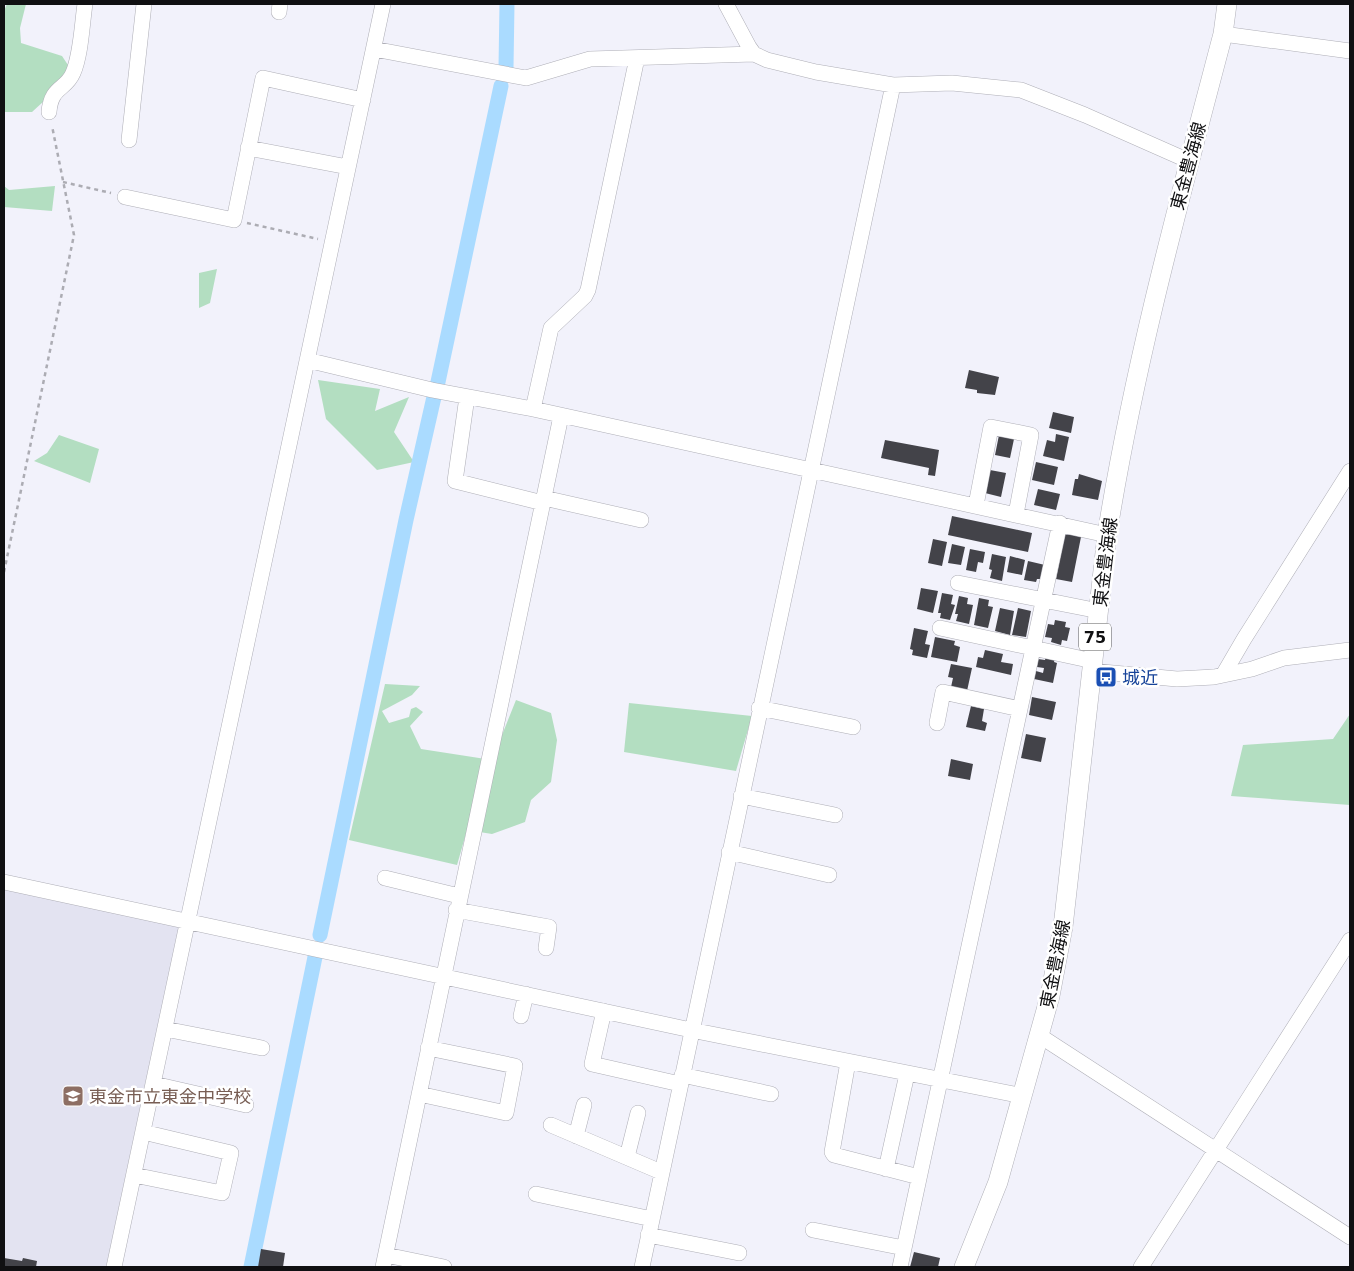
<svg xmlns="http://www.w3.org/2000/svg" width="1354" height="1271" viewBox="0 0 1354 1271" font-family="'DejaVu Sans','Noto Sans JP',sans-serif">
<rect width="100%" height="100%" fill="#f2f2fb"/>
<path fill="#e3e3f1" d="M4,888L179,926L106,1267H4Z"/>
<path fill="#b3dec1" d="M7,4H26L20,28L21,43L62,56L70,68L44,101L32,112H4V11Z
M4,186L9,190L55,186L52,211L4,207Z
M217,269L210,303L199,308V273Z
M318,380L380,389L375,411L409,397L394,432L414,462L377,470L326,419Z
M59,435L99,449L90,483L34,461L47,453Z
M385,684L420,686L412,695L382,711L389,723L409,717L411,709L416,707L423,712L410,726L421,749L492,760L516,700L551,713L557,740L551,782L531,800L525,822L492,834L467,830L457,865L349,840Z
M629,703L752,716L736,771L624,752Z
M1350,714V805L1231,796L1243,745L1333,739Z"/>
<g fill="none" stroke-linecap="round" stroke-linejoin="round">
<path stroke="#aadbff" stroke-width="15" d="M506,67L507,4
M438,382L501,86
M320,935L406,520L434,397
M251,1267L315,957"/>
</g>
<path fill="#434349" d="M969,370L999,377L995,395L977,393V390L965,388Z
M1053,412L1074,417L1071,433L1049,428Z
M1056,434L1069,437L1064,461L1043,456L1047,440L1055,442Z
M999,435L1014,439L1010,458L995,455Z
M885,440L939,450L935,476L928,475L929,468L881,458Z
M1036,462L1058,467L1054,485L1032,480Z
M990,470L1006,473L1001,497L985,493Z
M1079,474L1102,481L1098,500L1072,495L1075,479H1078Z
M1038,489L1060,494L1056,510L1034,505Z
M952,516L1032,533L1028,552L948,535Z
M1066,528L1082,532L1072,582L1056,579Z
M933,539L947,542L942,566L928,563Z
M952,544L965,547L961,565L948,563Z
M970,549L985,552L983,563L978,562L976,572L966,570Z
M992,554L1006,557L1002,581L990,578L992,570L989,569Z
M1010,556L1025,560L1022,575L1007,572Z
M1028,561L1045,565L1042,579H1037L1036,582L1024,580Z
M921,588L938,591L933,613L917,609Z
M942,593L953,595L951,604L955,605L950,620L940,618L941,613H938Z
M959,596L968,598L967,604L973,605L969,624L956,621L958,614H955Z
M979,598L989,600L988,606L993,607L988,628L974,625Z
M1000,608L1014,611L1010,635L995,631Z
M1018,608L1031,611L1026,637L1012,635Z
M1055,620L1066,622L1065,627L1070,628L1067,641L1062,640L1061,645L1051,642L1052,638L1045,637L1048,624L1054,625Z
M914,628L928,631L925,644L930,645L927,658L912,655L913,650L910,649Z
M935,637L955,641L954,645L960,647L957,662L931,657Z
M985,650L1003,654L1001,662L1013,664L1011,675L976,667L978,657L983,658Z
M1046,656L1055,658L1054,662L1057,663L1053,683L1034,679L1036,671L1043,673L1044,668L1037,667L1038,659L1045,660Z
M951,664L972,668L967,691L951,687L953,678L948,677Z
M1032,697L1056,702L1052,720L1029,715Z
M971,706L984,709L982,721L987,723L985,731L966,727Z
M1026,734L1046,738L1041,762L1021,758Z
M951,759L973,764L970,780L948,776Z
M261,1249L285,1253L283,1267H258Z
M914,1252L940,1258L938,1267H910Z
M4,1258L22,1261L23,1258L37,1261L36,1267H4Z"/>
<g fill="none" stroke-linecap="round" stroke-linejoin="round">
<g stroke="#afafb7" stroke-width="16">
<path id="minor" d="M726,4L749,47L754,54L767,60L816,72L893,85L952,83L1021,90L1085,115L1189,161
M279,12L280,4
M1223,34L1350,51
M374,49L526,78L590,59L754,54
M49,112C51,86 66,90 73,73C81,55 82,24 85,4
M129,140L144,4
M248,148L348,167
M125,197L234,220L263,78L363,100
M307,360L432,390L533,409L1107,535
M467,397L455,481L543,503
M533,409L551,328L585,296L588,290L637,58
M544,498L641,520
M976,505L991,427L1031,435L1016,514
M958,583L1099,611
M940,628L1093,661
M1092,671L1177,679L1214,677L1252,669L1284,658L1350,650
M1223,675L1244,639L1350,471
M759,708L853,727
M937,723L943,692L1020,709
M741,796L835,815
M729,852L829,875
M385,878L459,896
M4,882L691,1030L1023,1096
M456,910L549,927L546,948
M604,1011L592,1064L680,1084
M521,1016L526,994
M165,1029L262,1048
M1040,1036L1350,1237
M848,1062L832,1152L834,1155L919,1177
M682,1075L771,1094
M154,1084L246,1105
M419,1094L506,1113L515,1066L428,1048
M551,1125L661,1172
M576,1136L584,1105
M627,1157L638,1113
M886,1169L907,1074
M134,1175L222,1193L231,1153L143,1132
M536,1194L652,1219
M813,1230L904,1248
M648,1235L739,1253
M386,1255L444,1267
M114,1267L383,4
M383,1267L561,416
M642,1267L893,85
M900,1267L1060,523
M1141,1267L1350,940"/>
</g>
<g stroke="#afafb7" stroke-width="20">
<path id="major" d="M964,1267L998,1182L1050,996L1063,927L1107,535C1134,365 1179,201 1223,34L1227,4"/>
</g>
<path stroke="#acacb3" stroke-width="2.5" stroke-dasharray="4 4" stroke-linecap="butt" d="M63,182L111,193
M247,223L318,239
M4,572L74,235L52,126"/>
<use href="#minor" stroke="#fff" stroke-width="15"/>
<use href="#major" stroke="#fff" stroke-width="19"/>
</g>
<defs>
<g id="bus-square" transform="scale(1.125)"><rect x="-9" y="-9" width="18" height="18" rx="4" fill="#1a4fb4" stroke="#fff"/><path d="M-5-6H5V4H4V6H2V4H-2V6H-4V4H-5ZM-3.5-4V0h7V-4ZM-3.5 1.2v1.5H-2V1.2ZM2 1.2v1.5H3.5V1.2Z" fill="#fff"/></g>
<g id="school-square" transform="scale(1.125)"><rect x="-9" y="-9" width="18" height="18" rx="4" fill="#8d6e63" stroke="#fff"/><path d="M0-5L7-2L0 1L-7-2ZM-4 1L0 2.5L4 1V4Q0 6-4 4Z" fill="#fff"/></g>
</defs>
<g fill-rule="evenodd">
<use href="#bus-square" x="1106" y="677"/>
<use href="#school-square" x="73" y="1096"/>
</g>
<g text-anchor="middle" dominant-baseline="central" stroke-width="5" stroke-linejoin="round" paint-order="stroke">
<rect fill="#fff" stroke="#585859" stroke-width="1" x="1079" y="623.5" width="32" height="27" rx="4"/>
<g font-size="16" font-weight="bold" fill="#101012">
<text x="1095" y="637">75</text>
</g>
<g font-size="18" fill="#101012" stroke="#fff">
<text transform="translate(1188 166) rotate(-75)">東金豊海線</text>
<text transform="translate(1105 562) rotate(-83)">東金豊海線</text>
<text transform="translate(1055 964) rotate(-79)">東金豊海線</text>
</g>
<g font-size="18" fill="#164399" stroke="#fff" text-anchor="start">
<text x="1122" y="677">城近</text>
</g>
<g font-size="18" fill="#785e54" stroke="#fff" text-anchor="start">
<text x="89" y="1096">東金市立東金中学校</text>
</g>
</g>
<rect width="1354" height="1271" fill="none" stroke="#101012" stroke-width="10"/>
</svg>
